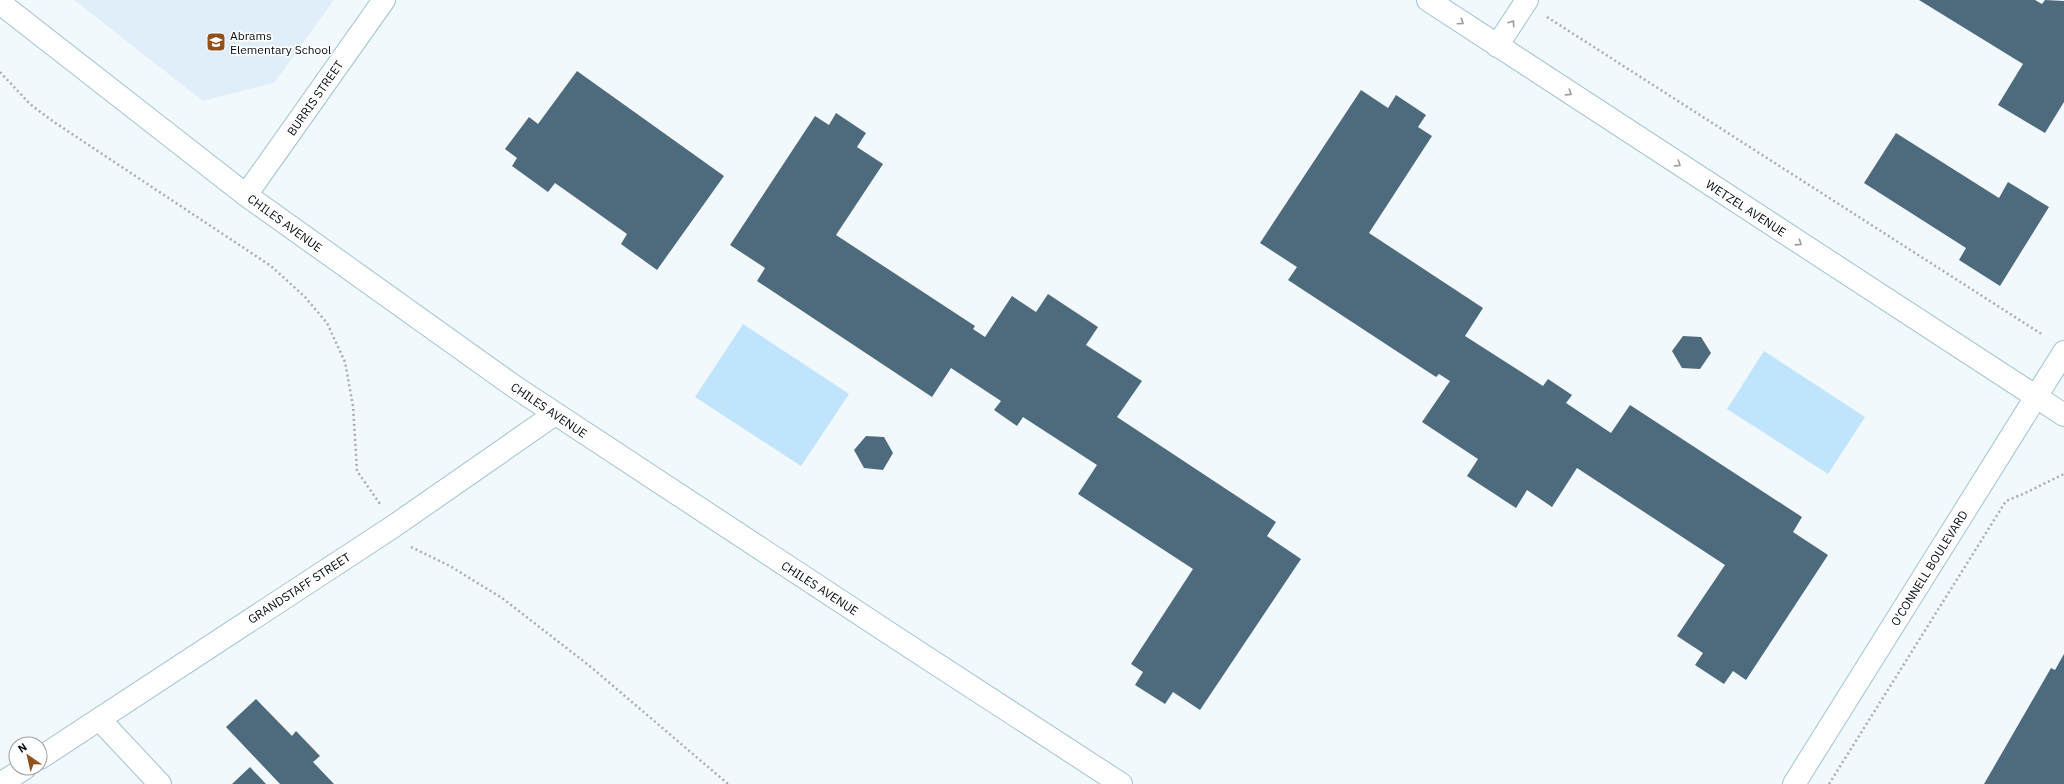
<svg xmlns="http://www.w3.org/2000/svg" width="2064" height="784" viewBox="0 0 2064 784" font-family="'IBM Plex Sans',sans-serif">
<rect width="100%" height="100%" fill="#f2f9fd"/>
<path fill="#dfeef8" d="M74,0H334L274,83L203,101Z"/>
<path fill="#bfe4fb" d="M743,324L849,394L801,466L695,397Z
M1764,351L1865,417L1828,474L1727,409Z"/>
<path fill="#4e6b7d" d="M1919,0H2035L2042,4L2045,0L2064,1V102L2045,133L1998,105L2023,64Z
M577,71L724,176L657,270L621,244L627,234L555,183L548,192L512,166L517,158L505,149L529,117L538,124Z
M1361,90L1388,108L1396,95L1426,115L1418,127L1432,136L1369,233L1483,308L1465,336L1543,386L1548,379L1572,395L1566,403L1611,433L1630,405L1802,517L1793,532L1828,555L1746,680L1733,671L1724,684L1695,665L1703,653L1677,636L1725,565L1577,468L1552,507L1527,490L1516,508L1467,476L1478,459L1422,422L1450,381L1439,374L1436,377L1288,280L1297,267L1260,243Z
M836,113L866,133L857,147L883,164L836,235L975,326L973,329L985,337L1012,296L1036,312L1048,294L1098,327L1086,345L1142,381L1117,417L1276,522L1267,536L1301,559L1200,710L1173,692L1165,704L1135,685L1143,672L1131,664L1193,569L1078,494L1097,465L1023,417L1017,426L994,410L1001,401L951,368L932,397L757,281L765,268L730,245L815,116L829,125Z
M1896,133L1999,198L2008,182L2049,207L2000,286L1959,260L1966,248L1864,183Z
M1683,336L1701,337L1711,353L1700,369L1682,368L1672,351Z
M866,436L884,437L893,453L883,470L864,468L854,450Z
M2064,654V784H1984L2051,668L2055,670Z
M256,699L292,736L296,731L320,756L313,762L334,784H280L226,727Z
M250,767L266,784H232Z"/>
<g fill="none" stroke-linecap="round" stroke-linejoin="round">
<g stroke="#a1c2d5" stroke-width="24">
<path id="minor" d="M1428,0L2064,415
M0,3L246,195L515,387L901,641L1121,784
M1497,46L1527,0
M246,195L384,0
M100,720L160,784
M40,758L394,526L555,414
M0,784L25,768"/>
</g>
<g stroke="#a1c2d5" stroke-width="24">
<path id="major" d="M1794,784L2064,352"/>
</g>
<path stroke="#a5adb2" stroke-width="2.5" stroke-dasharray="2 3" stroke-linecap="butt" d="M1547,17L2043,335
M0,72L30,104L54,122L271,266L305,297L327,323L345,362L353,406L357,471L380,504
M411,547L450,566L502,598L591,667L728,784
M1829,784L2006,501L2023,494L2064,474"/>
<use href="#minor" stroke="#fff" stroke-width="22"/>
<use href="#major" stroke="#fff" stroke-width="22"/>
</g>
<defs><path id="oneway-chevron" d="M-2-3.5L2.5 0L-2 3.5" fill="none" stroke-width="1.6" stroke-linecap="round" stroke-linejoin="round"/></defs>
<g stroke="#9b9fa1">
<use href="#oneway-chevron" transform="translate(1461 22) rotate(34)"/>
<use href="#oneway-chevron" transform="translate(1512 23) rotate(-56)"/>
<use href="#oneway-chevron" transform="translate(1569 93) rotate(33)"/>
<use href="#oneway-chevron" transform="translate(1678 164) rotate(33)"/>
<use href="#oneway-chevron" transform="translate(1799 243) rotate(33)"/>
</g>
<defs>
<g id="school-square" transform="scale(1)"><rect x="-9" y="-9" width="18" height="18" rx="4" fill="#92511c" stroke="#fff"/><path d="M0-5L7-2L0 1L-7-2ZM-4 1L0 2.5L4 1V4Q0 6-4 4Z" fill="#fff"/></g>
</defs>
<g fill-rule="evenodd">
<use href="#school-square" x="216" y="42"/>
</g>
<g text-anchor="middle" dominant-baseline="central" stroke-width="3.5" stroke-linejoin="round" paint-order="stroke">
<g font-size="12" fill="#040e14" stroke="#fff" text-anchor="start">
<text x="230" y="35">Abrams<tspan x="230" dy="14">Elementary School</tspan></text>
</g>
<g font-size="12" fill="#040e14" stroke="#fff">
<text transform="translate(315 98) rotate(-55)">BURRIS STREET</text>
<text transform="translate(1746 208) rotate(33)">WETZEL AVENUE</text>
<text transform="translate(285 223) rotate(36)">CHILES AVENUE</text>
<text transform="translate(549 410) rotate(34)">CHILES AVENUE</text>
<text transform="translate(1929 568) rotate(-58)">O'CONNELL BOULEVARD</text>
<text transform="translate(299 588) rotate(-33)">GRANDSTAFF STREET</text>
<text transform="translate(820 588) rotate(33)">CHILES AVENUE</text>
</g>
</g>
<g transform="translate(28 756) rotate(326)"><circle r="19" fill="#ffffff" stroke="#9b9fa1"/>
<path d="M0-3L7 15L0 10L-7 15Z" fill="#92511c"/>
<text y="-6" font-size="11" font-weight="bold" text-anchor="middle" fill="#040e14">N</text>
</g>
</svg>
